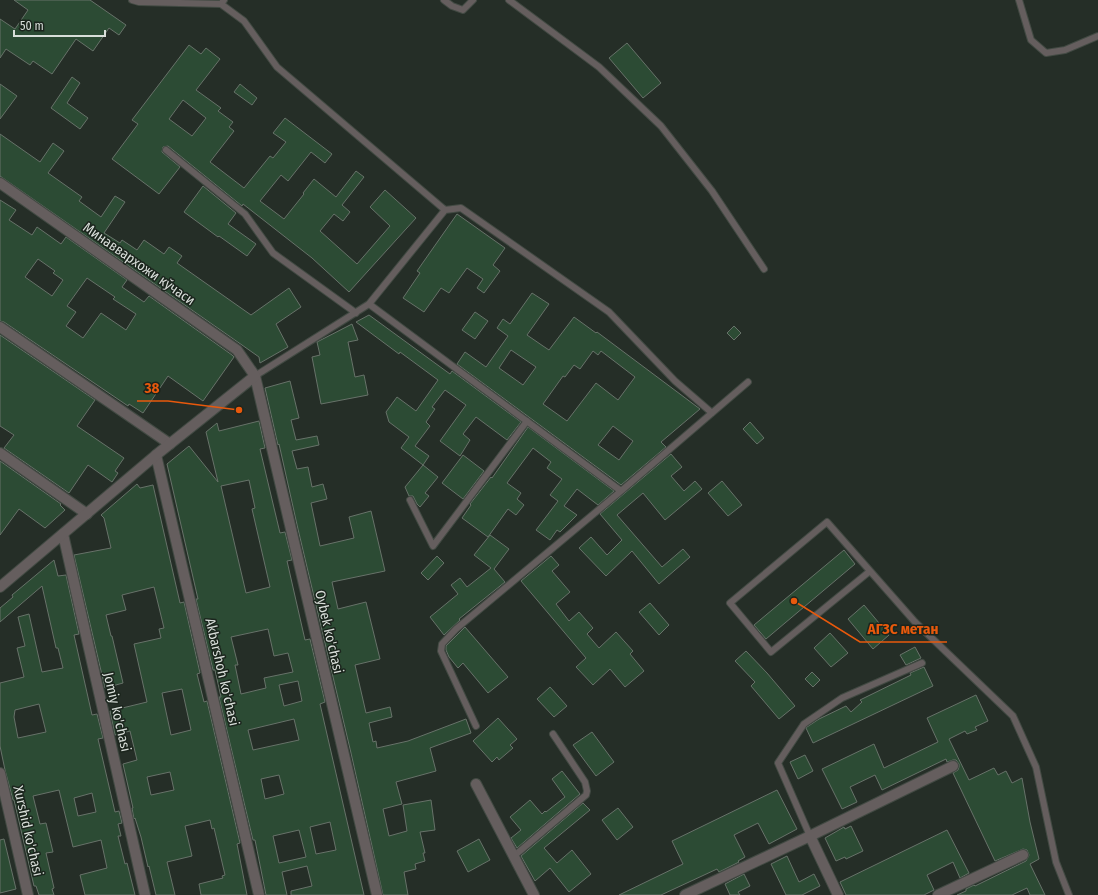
<svg xmlns="http://www.w3.org/2000/svg" width="1098" height="895" viewBox="0 0 1098 895" font-family="'Fira Sans Condensed',sans-serif">
<rect width="100%" height="100%" fill="#252e27"/>
<path fill="#2c4b34" stroke="#677269" fill-rule="evenodd" d="M14,0H90L126,25L119,35L109,28L93,51L76,39L52,74L33,61L30,65L6,49L0,58V19L15,29L28,10Z
M627,43L661,83L643,98L609,58Z
M189,45L201,54L206,48L220,59L196,90L221,108L218,111L233,122L229,127L234,131L210,162L244,188L270,156L273,158L286,142L273,133L285,118L332,154L325,163L311,152L288,181L281,175L260,201L284,219L304,194L303,193L314,179L336,197L356,171L364,177L342,205L350,212L343,221L334,214L320,231L357,264L390,226L370,207L385,190L416,218L349,292L312,258L243,204L242,206L168,146L163,147L162,152L180,167L159,194L112,159L138,124L132,120ZM183,100L206,118L192,136L169,119Z
M72,77L80,83L67,103L88,118L80,129L51,108Z
M0,84L17,96L0,119Z
M240,84L257,98L252,105L234,92Z
M0,134L40,162L53,143L64,151L48,173L82,197L79,201L101,217L115,196L125,202L104,233L120,243L122,240L137,250L144,240L164,254L169,247L182,256L177,263L251,315L289,288L301,307L276,324L288,347L260,363L259,357L242,345L0,176Z
M203,186L236,213L228,224L256,244L247,256L219,236L218,237L184,212Z
M0,200L16,210L9,220L32,235L37,227L61,244L66,237L127,280L122,287L144,302L149,296L232,355L234,357L203,401L168,376L143,413L129,404L128,406L4,322L0,321ZM38,259L55,271L53,273L63,280L52,296L25,277ZM87,278L115,297L113,299L136,314L126,330L101,313L83,338L66,326L76,312L67,306Z
M457,214L505,248L493,265L500,271L484,293L477,288L483,279L467,268L449,293L441,288L424,312L403,298L420,273L417,271Z
M532,293L549,304L527,335L543,346L549,350L574,317L596,333L597,332L700,409L661,442L666,447L621,485L457,364L465,352L486,367L508,336L497,328L503,319L510,324ZM511,350L536,367L523,385L499,368ZM593,351L598,355L601,351L635,377L618,400L596,383L567,421L543,404L563,376L565,377L574,365L580,369ZM613,426L633,441L619,460L598,445Z
M475,312L488,321L475,339L462,330Z
M369,315L450,374L452,371L521,422L507,440L476,417L463,434L470,440L460,456L440,441L466,405L445,390L432,407L435,409L426,422L430,426L415,446L429,456L423,465L401,448L409,437L389,422L386,412L397,397L416,411L438,380L400,352L399,354L356,322Z
M352,324L358,340L348,342L355,377L364,375L368,395L321,404L312,357L320,355L317,342Z
M734,326L741,333L734,340L727,333Z
M0,335L95,400L77,426L124,458L115,471L118,473L112,482L88,465L69,493L4,448L14,435L0,426Z
M290,381L299,418L291,420L296,440L317,436L319,445L292,451L297,469L308,467L312,487L323,484L327,499L311,503L320,546L354,538L349,517L371,511L385,571L332,582L338,609L366,602L380,659L355,665L366,713L390,707L392,717L369,723L373,742L376,741L377,748L408,741L466,719L471,733L430,748L436,771L396,782L402,804L383,809L389,836L407,831L403,805L431,800L435,830L420,832L425,853H423L425,861L415,864L416,869L404,872L408,895H383L351,753L298,529L279,444L278,445L265,388Z
M259,421L265,448L260,449L280,533L285,532L292,560L287,561L305,640L310,639L325,702L320,704L364,895H291V891L312,886L307,866L282,872L287,895H266L255,840H253L219,697H221L215,670H213L196,599H198L167,464L189,446L218,482L206,432L217,423L219,431ZM249,480L255,508L252,509L270,587L246,593L221,486ZM268,629L274,656L288,653L293,672L264,678L266,688L241,694L235,665H238L231,637ZM298,681L302,701L284,706L279,685ZM294,719L299,740L253,750L248,730ZM279,775L284,794L265,799L261,779ZM330,822L336,850L316,854L310,827ZM299,830L306,857L279,863L273,836Z
M750,422L764,438L757,444L743,429Z
M528,427L614,491L598,505L577,489L564,506L577,515L560,532L557,530L550,540L536,530L558,501L550,495L562,479L547,468L551,462L533,448L507,483L521,493L517,499L524,505L516,515L508,509L488,537L462,518L471,505L470,504L491,477L492,478Z
M671,454L682,467L671,476L684,491L695,481L702,489L665,520L643,493L617,515L662,567L683,549L690,557L659,584L632,551L606,576L579,548L591,537L607,555L622,540L600,514Z
M463,455L484,471L463,499L442,483Z
M0,461L61,504L60,505L65,510L45,528L19,509L0,535Z
M423,465L438,477L425,493L429,496L420,507L417,504L413,496H409L405,487Z
M722,481L742,505L728,516L708,493Z
M137,484L140,488L153,485L180,603L184,602L200,673L197,674L204,702L207,701L240,843L237,844L247,895H201L199,884L223,878L222,876L225,875L214,828L212,829L210,820L185,826L192,856L167,862L175,895H156L149,866L148,867L141,837L135,818L134,819L132,808H133L123,764L137,760L130,731L115,735L110,711L147,702L134,644L161,638L159,629L164,628L154,587L122,595L126,610L106,615L111,636H112L123,683L105,688L74,555L111,548L104,518L101,515ZM182,689L191,730L171,735L162,693ZM170,772L174,790L151,795L147,777Z
M490,535L509,549L494,569L505,582L459,619L460,620L444,635L430,617L458,594L451,585L460,578L467,587L491,568L474,555Z
M844,550L855,564L766,639L754,625Z
M437,556L444,563L428,580L421,573Z
M551,556L559,565L552,571L570,592L556,604L569,621L579,612L593,628L587,634L599,648L616,632L633,651L630,654L644,671L625,687L610,669L593,685L576,667L586,658L521,581Z
M54,560L58,576L66,575L79,634L74,635L92,715L97,714L103,738L98,739L115,812L119,811L122,823L118,824L121,836H118L125,864L127,863L135,895H85L80,875L107,868L101,840L73,847L59,790L33,796L40,824L46,823L53,852L46,853L54,888L52,889L54,895H39L36,886H34L14,800H13L5,770L0,746V683L24,677L17,648L25,646L18,617L29,614L42,672L63,668L58,648H56L42,586L0,622V608L13,597L12,595ZM39,704L46,732L18,738L14,717L15,710ZM92,793L96,812L78,816L74,798Z
M650,603L669,625L659,635L639,612Z
M864,605L889,635L873,649L848,619Z
M465,627L508,677L488,693L463,663L458,668L449,657L446,650V646Z
M830,633L848,653L831,667L814,648Z
M915,647L921,658L906,665L900,655Z
M746,651L767,673L795,706L779,719L751,686L755,682L735,661Z
M924,667L933,686L813,743L806,728L807,727L819,719L846,706L851,712L862,702L860,700L911,675L910,673Z
M812,672L820,680L813,687L805,679Z
M550,687L567,706L554,717L537,699Z
M976,695L988,721L975,727L977,730L967,734L965,731L949,739L969,780L994,768L998,775L1006,771L1012,783L1022,778L1030,822L1039,859L1030,864L1045,895H1030L1027,888L1012,895H957L966,891V889L974,885L975,886L1026,861L1029,855L1027,850L1023,849L995,861L953,773L958,770L959,767V764L956,760H953L947,762L946,759L882,790L875,775L850,787L857,802L842,809L822,769L874,744L884,768L938,742L927,718Z
M498,718L517,739L510,745L513,748L499,760L497,757L492,762L473,741Z
M592,732L614,762L596,776L573,745Z
M805,755L813,771L798,779L790,762Z
M562,771L580,794L517,848L511,838L521,830L510,817L530,800L542,814L545,811L546,812L565,797L552,779Z
M777,790L797,829L769,844L758,823L734,835L745,857L738,861L739,862L719,872L717,869L661,895H619L683,864L672,841Z
M583,803L590,810L544,848L557,863L572,850L591,874L569,892L550,868L535,881L521,856Z
M618,808L633,827L617,840L602,820Z
M851,826L863,851L846,859L845,857L836,861L825,838L844,827L845,829Z
M947,830L969,873L960,878L953,862L927,875L934,890L924,895H846L840,882Z
M4,839L16,889L0,893V840Z
M479,839L490,860L468,872L457,851Z
M787,856L799,882L814,874L820,886L802,895H786L771,864Z
M744,874L750,886L738,892L740,895H730L725,884Z"/>
<g fill="none" stroke-linecap="round" stroke-linejoin="round">
<g stroke="#424a43" stroke-width="8">
<path id="service" d="M132,0L139,2L221,4L224,0
M444,0L452,6L463,10L473,0
M509,0L599,67L661,126L712,191L764,269
M1019,0L1031,40L1046,53L1065,50L1098,36
M221,4L244,21L277,67L445,210
M166,150L245,214L273,253L356,313
M369,304L445,210L461,208L609,312L675,381L712,413
M255,376L369,304L621,491L748,382
M410,500L433,546L527,421
M870,571L771,652L730,603L827,522L915,622L1013,716L1036,767L1056,862L1069,895
M476,726L441,651L442,644L456,629L621,491
M810,836L778,763L804,724L842,698L922,663
M514,856L586,795L587,791L585,782L553,734"/>
</g>
<g stroke="#424a43" stroke-width="12">
<path id="minor" d="M0,327L170,444
M255,376L377,895
M0,453L87,514
M156,455L259,895
M63,534L145,895
M0,773L28,895
M476,784L534,895
M810,836L953,766
M685,895L810,836L838,895
M938,895L1023,855"/>
</g>
<g stroke="#424a43" stroke-width="12">
<path id="tertiary" d="M0,183L237,350L255,376L156,455L0,587"/>
</g>
<use href="#service" stroke="#655e5e" stroke-width="6"/>
<use href="#minor" stroke="#655e5e" stroke-width="10"/>
<use href="#tertiary" stroke="#655e5e" stroke-width="10"/>
</g>
<g text-anchor="middle" dominant-baseline="central" stroke-width="3" stroke-linejoin="round" paint-order="stroke">
<g font-size="14" fill="#d8ded9" stroke="#1b251d">
<text transform="translate(139 264) rotate(35)">Минаввархожи кўчаси</text>
<text transform="translate(329 632) rotate(77)">Oybek ko'chasi</text>
<text transform="translate(222 672) rotate(77)">Akbarshoh ko'chasi</text>
<text transform="translate(117 712) rotate(77)">Jomiy ko'chasi</text>
<text transform="translate(28 831) rotate(77)">Xurshid ko'chasi</text>
</g>
</g>
<path fill="none" stroke="#e8590c" stroke-width="1.5" d="M239 410L168 401H137M794 601L860 642H947"/>
<g fill="#e8590c" stroke="#1b251d" stroke-width="1.5">
<circle cx="239" cy="410" r="4"/>
<circle cx="794" cy="601" r="4"/>
</g>
<g font-size="15" text-anchor="middle" font-weight="bold" fill="#e8590c" stroke="#1b251d" stroke-width="3" stroke-linejoin="round" paint-order="stroke">
<text x="152" y="393">38</text>
<text x="903" y="634">АГЗС метан</text>
</g>
<path d="M14 30v6h91v-6" fill="none" stroke="#d8ded9" stroke-width="2"/>
<text x="20" y="30" font-size="12" fill="#d8ded9" stroke="#1b251d" stroke-width="3" paint-order="stroke">50 m</text>
</svg>
